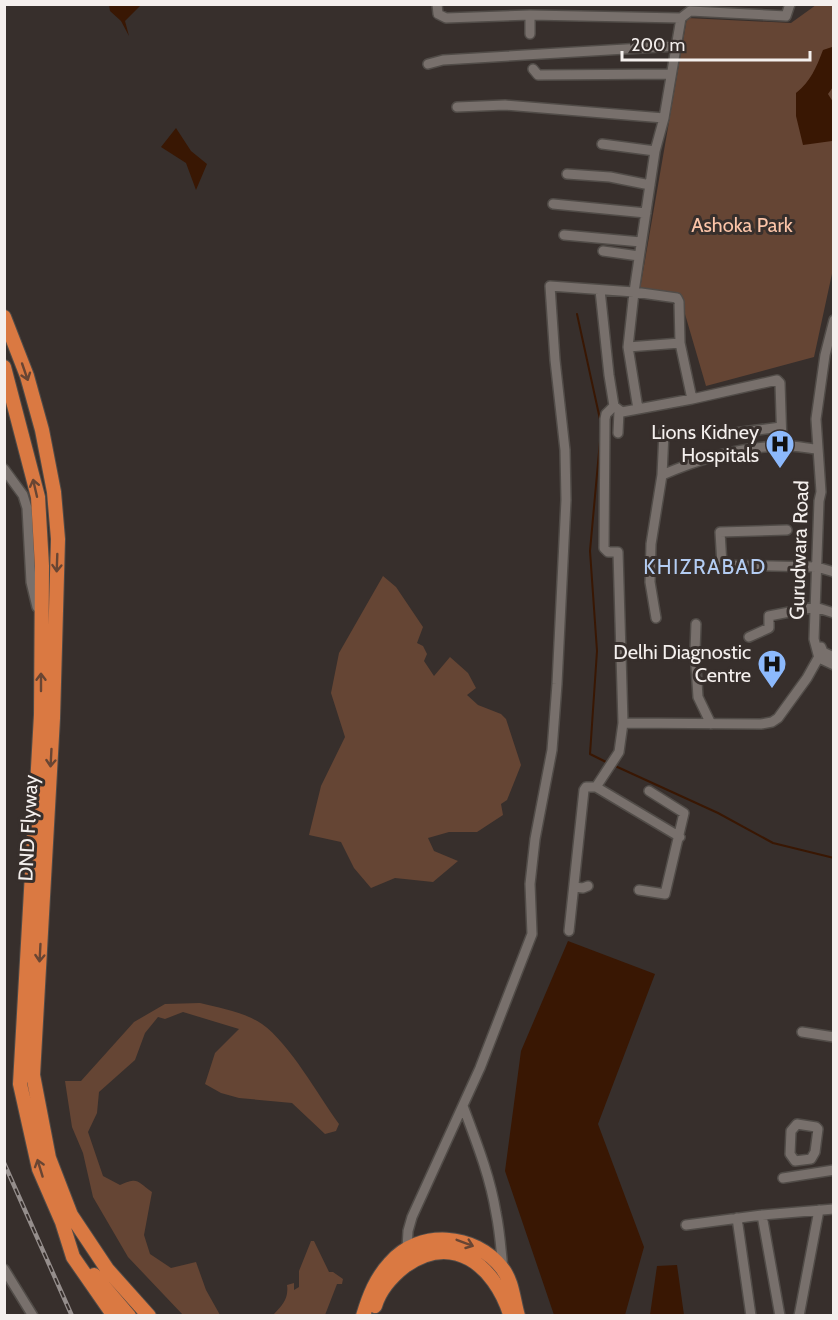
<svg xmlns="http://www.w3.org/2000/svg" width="838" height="1320" viewBox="0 0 838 1320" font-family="Cabin,sans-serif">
<rect width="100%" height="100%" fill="#372f2c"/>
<path fill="#654534" d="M816,5H833V269L814,357L706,386L680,297L640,289L687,18L791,23Z
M383,576L396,587L423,627L417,643L423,646L427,654L424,661L434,676L450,657L468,673L476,688L467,695L478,705L501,714L506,719L521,765L507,800L501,804L503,815L477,832H449L428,838L434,851L458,861L433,882L395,878L371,888L354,868L341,842L309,835L321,786L345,737L331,693L339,653Z
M200,1003C220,1008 244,1012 262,1024C290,1044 318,1095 339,1124L336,1131L325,1134L292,1103L239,1098L221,1093L205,1084L215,1053L239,1029L183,1012L165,1019L158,1017L145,1033L135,1060L99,1092L97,1113L88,1132L103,1176L120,1185C139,1177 136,1181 152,1192L144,1235L150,1254L171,1268L196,1262L206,1290L220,1315H183L128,1257L93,1197L83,1153L72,1127L65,1081H81L134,1022L165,1004Z
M311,1241H314L329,1272H333L343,1279L342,1284H337L325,1315H273C282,1306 289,1299 287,1285L294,1283V1290L299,1287V1271Z"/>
<path fill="#391703" d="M109,5H141L125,21L129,36L121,21L110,11Z
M832,47L834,48L833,87L828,94L833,102L832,141L803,145L796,116V93C811,81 816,68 823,50Z
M176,128L191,151L207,164L196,190L186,163L161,147Z
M568,941L655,974L598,1124L644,1247L625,1315H554L505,1171L521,1051Z
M677,1265L684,1315H650L657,1266Z"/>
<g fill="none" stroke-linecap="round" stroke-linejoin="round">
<path stroke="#391703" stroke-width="2" d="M577,314L601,424
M601,430L590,551L597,651L590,754L608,763
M613,765L718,813L773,843L834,858"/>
<g stroke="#514c48" stroke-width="12">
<path id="minor" d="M437,4L438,14L446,18L530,15L681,18
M530,15V34
M428,64L443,60L676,46
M533,69L538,75L671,74
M457,107L505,105L664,118
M602,144L655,151
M567,174L610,177L650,185
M553,204L646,213
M564,235L641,242
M603,251L639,256
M600,290L609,375L614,406
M834,320L825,355L816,419L821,492L819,501L814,639L819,658L834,665
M628,347L680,343
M614,406L622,412L692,399L777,380L780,383L782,445
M638,409L628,347L634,292L655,151L664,118L681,18L690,11L786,16L790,4
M618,433L619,411
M734,433L781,427
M4,469L23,495L27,508L31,582L37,607
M662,475C699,459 740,447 780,446C792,445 805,448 817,449
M787,530L720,532L722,565L817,567L834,572
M656,618L650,582L651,544L662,475L664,432
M696,624L695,651L698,697L711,724
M749,637L769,628V616L815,607L834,613
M821,647L823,652L834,657
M623,723L761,724L772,722L778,718L807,678L821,653
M596,787L680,837
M574,887L583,888L588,886
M639,890L665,894L684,813L649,791
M569,931L584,790L586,787H596L619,752L623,723L618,552H608L604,548L605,419L606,414L614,406
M802,1032L834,1037
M463,1106C476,1141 490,1176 496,1213C500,1232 501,1251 503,1269
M797,1124L816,1127L818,1129L815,1152L811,1159L795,1161L790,1154L791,1131Z
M783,1178L834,1170
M762,1215L780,1316
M737,1218L751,1316
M686,1225L762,1215L834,1209
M407,1249L408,1231L412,1217L480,1068L532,934L530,884L535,839L552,750L557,684L566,500L565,450L555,360L550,286L634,292L677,298L679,302L680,343L692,399
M4,1269L33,1316
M799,1316L819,1210"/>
</g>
<g stroke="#514c48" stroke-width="16">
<path id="highway" d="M4,317L27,376L42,430L54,492L58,539L53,718L33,1075L49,1158L71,1215L107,1269L149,1316
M4,367L38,497L42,566L41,715L20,1084L39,1169L62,1222L73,1257L114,1316
M94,1275L129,1316
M375,1306C380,1289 391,1277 405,1266C453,1232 494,1265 510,1314
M363,1316C369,1296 376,1278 390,1263C419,1229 475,1233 502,1268C513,1282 513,1299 518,1316"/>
</g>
<use href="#minor" stroke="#78706c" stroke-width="9"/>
<use href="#highway" stroke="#da7942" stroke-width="14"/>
<g stroke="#958e8c" stroke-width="4.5">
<path id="rail" d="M4,1163L72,1316"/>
</g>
<use href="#rail" stroke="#372f2c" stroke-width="2" stroke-dasharray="7" stroke-linecap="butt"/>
</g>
<defs><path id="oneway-shaft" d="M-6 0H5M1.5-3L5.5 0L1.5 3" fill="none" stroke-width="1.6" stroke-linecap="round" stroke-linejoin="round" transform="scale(1.5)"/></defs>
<g stroke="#684533">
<use href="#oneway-shaft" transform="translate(25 372) rotate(71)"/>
<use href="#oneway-shaft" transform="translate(35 488) rotate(-103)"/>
<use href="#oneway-shaft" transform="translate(57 563) rotate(92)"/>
<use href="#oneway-shaft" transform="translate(41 682) rotate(-90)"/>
<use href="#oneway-shaft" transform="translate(51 758) rotate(93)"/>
<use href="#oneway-shaft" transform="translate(40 953) rotate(93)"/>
<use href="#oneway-shaft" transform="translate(40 1168) rotate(-107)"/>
<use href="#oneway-shaft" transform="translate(465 1243) rotate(21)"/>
</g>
<defs>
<g id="hospital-pin" transform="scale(1.5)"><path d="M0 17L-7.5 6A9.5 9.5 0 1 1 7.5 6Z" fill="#8cb9fc" stroke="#372f2c"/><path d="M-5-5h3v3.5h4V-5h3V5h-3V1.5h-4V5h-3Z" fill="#111"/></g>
</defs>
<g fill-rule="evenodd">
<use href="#hospital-pin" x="780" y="444"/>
<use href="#hospital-pin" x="772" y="664"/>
</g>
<g text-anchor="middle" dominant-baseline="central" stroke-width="6" stroke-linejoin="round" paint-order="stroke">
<g font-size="20" fill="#fbc4a8" stroke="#372f2c">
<text x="742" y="225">Ashoka Park</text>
</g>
<g font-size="20" fill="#f4efed" stroke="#372f2c" text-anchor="end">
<text x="759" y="432">Lions Kidney<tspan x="759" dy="23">Hospitals</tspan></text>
<text x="751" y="652">Delhi Diagnostic<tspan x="751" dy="23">Centre</tspan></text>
</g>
<g font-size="20" fill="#f4efed" stroke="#372f2c">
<text transform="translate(799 550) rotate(-88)">Gurudwara Road</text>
<text transform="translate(28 828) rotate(-87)">DND Flyway</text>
</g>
<g font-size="21" letter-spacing="1.5" fill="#b4cdf3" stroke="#372f2c">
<text x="705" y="566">KHIZRABAD</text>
</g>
</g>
<rect width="838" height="1320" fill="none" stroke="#f4efed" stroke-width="12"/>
<path d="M622 51v9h188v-9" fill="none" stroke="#f4efed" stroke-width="3"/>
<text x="631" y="51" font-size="18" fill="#f4efed" stroke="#372f2c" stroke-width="4.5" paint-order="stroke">200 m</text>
</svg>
